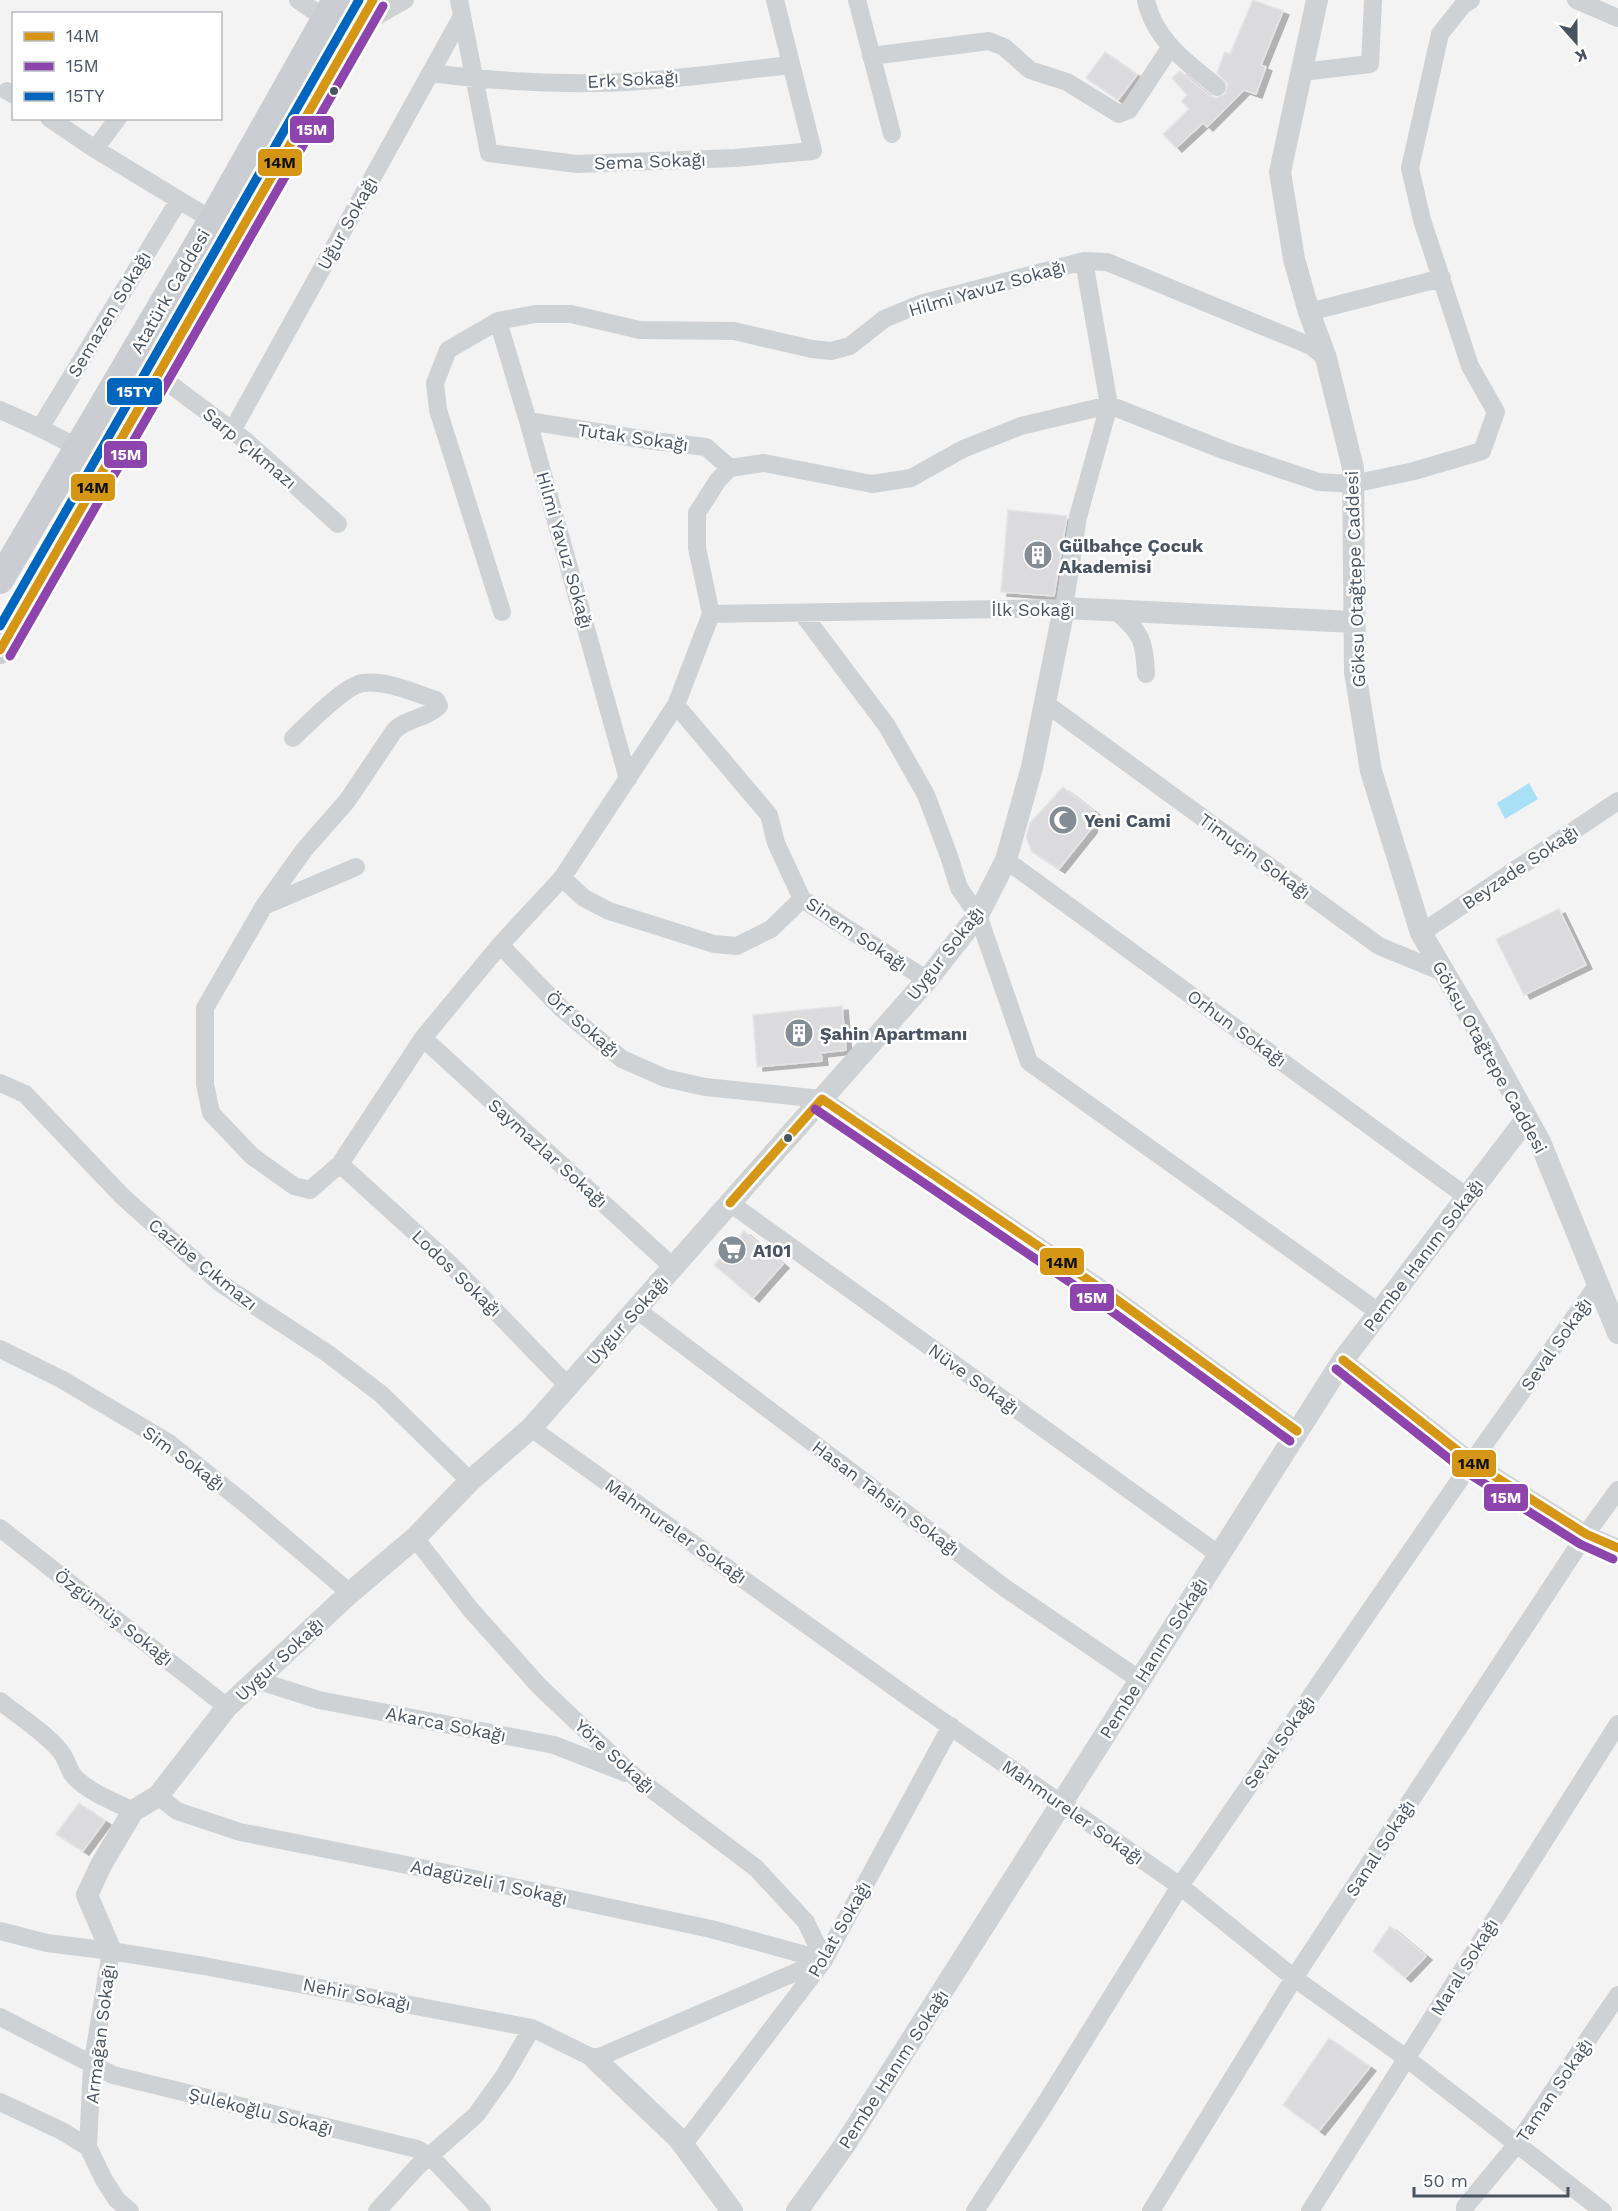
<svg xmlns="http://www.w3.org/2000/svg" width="1618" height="2211" viewBox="0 0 1618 2211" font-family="'Work Sans',sans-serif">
<defs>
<filter id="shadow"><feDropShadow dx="6" dy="4" stdDeviation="0" flood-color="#0004"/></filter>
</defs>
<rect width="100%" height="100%" fill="#f4f3f3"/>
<path fill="#a8e1f5" d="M1529,783L1538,799L1505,819L1497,803Z"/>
<path fill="#dbdbdd" stroke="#e5e5e6" stroke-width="1.5" filter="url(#shadow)" d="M1253,0L1283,11L1261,65L1266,67L1256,94L1244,90L1207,127L1203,123L1176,148L1163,134L1189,109L1181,101L1187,95L1172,78L1180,71L1210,96L1216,98L1225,94L1228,84L1217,73L1225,52L1230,54Z
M1105,52L1137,75L1118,100L1086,78Z
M1008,510L1067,516L1054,596L1001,592Z
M1063,787L1094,811L1091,829L1059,869L1032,852L1026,837L1030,823Z
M1559,909L1586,965L1524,995L1496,939Z
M842,1006L846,1050L821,1053L822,1061L757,1067L753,1015Z
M744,1231L783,1264L753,1298L714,1265Z
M79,1803L105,1821L83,1851L56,1834Z
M1390,1926L1426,1956L1405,1978L1373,1951Z
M1329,2038L1370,2067L1319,2131L1283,2105Z"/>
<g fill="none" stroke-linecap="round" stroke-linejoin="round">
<path stroke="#cfd2d4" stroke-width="18" d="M298,0L326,19L358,27L405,0
M459,0L489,153L577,164L735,158L813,151L775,0
M857,0L892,134
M1146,0C1154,40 1188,63 1217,87
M1576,0L1618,18
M871,56L989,41L1004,47L1030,70L1067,82L1119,114L1129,110L1170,48
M1302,72L1370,64L1373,0
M431,73C485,80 540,84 595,83C660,82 726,72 791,65
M7,91L14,95
M49,118L95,149
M118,118L95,149L212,220
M1309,312L1442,278
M498,321L528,421L628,779
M158,375L246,441L338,524
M0,410L40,428L106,462
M528,421L654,441L706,447L730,468
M40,428L179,200
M232,431L462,16
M1116,611C1142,634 1144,639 1146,674
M502,612L438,410L435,383L448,350L498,321L535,314H571L640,330L734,331L812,349L831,351L850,346L884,319L920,304L1084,261L1107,262L1311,346L1326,358
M802,613L887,726L926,795L949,856L959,888L978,915L1029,1062L1380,1313
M711,614L1064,608L1078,517L1109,405L1084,261
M1045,703L1379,946L1445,973
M676,705L769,815L776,843L802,899L927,980
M293,738C307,725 345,685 363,683C388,680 414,693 436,700L439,706C426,719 406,718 394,731L347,801L304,850L264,906L205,1008V1084L211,1113L252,1156L294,1186L310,1190L340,1164L423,1038L500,945L562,878L676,705L711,614L697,548V513L718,480L730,468L764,463L872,484L911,478L963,449L1021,426L1109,405L1226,451L1319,482L1353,484L1414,471L1482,451L1496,412L1470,366L1422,220L1410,168L1440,34L1463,5L1471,0
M1006,860L1467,1197
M562,878L584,898L609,911L714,944L737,946L771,929L802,899
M264,906L356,867
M1421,933L1618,801
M500,945L561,1008L622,1059L665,1078L705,1087L822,1099L1106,1292L1297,1431
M423,1038L674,1268
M0,1083L25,1094L123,1197L220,1283L327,1353L381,1394L470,1481
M340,1164L451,1265L568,1386
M730,1203L1218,1554
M637,1310L1005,1588L1140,1680
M0,1349L61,1379L169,1443L249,1507L350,1593
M1343,1360L1472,1462L1586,1534L1618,1548
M531,1428L915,1702L1180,1886L1294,1978L1406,2058L1603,2211
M0,1528L227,1707
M415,1538L471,1610L539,1686L634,1776L756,1868L806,1922L824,1960
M256,1680L319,1700L554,1745L626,1773
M0,1701C16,1714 53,1738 63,1755C69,1765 69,1774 80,1782C95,1795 115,1802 133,1811
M158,1796L177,1811L240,1832L442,1872L711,1929L824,1960
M0,1931L47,1943L111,1951L204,1966L532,2028L595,2059L824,1960
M111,1951L92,2066L88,2147L104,2180L117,2200L130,2211
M0,2017L113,2075L417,2149L430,2156L482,2211
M0,2102L62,2131L88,2147
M683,2145L824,1960L951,1726
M377,2211L417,2167L476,2115L504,2076L532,2028
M975,2211L1045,2104L1180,1886L1472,1462L1598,1284
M1151,2211L1294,1978L1586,1534L1618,1490
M1310,2211L1618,1724
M1465,2211V2207L1517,2144L1618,1995"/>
<path stroke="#cfd2d4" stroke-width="22" d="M1317,0L1280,172L1294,259L1309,312L1326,358L1353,468L1355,672L1371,771L1421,933L1484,1040L1540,1142L1618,1333
M111,1951L87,1895L101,1865L133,1811L158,1796L227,1707L350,1593L415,1538L470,1481L531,1428L927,980L978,915L1006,860L1032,767L1064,608L1354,622
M595,2059L678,2138L732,2211
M797,2211L844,2146L1343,1360L1527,1118"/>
<path stroke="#caced2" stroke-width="28" d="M0,580L212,220L336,0
M0,650C123,432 248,216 373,0"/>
<g stroke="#fff" stroke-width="14">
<path id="bus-1" d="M0,650L373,0
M822,1099L1106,1292L1297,1431
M730,1203L822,1099
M1343,1360L1472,1462L1586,1534L1618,1548"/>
</g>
<g stroke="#fff" stroke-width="14">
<path id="bus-2" d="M10,656L383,6
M815,1109L1099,1302L1290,1441
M1336,1369L1466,1472L1580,1544L1613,1559"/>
</g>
<g stroke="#fff" stroke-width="14">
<path id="bus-3" d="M0,626L359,0"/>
</g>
<use href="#bus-1" stroke="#d49614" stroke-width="9"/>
<use href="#bus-2" stroke="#8e44ad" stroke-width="9"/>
<use href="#bus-3" stroke="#0065bd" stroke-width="9"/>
</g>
<defs>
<g id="building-disc" transform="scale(1.5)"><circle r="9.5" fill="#848c95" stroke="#fff"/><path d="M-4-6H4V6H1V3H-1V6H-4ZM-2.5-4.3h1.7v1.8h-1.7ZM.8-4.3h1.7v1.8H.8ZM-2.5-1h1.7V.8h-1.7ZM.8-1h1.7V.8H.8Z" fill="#fff"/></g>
<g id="mosque-disc" transform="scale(1.5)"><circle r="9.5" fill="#848c95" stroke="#fff"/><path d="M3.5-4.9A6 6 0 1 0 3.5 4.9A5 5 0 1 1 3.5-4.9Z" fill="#fff"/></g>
<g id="supermarket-disc" transform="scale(1.5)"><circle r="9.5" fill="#848c95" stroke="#fff"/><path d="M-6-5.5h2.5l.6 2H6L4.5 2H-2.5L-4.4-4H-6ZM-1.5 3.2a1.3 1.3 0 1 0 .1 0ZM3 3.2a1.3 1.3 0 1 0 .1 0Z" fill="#fff"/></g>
</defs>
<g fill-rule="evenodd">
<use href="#building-disc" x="1038" y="555"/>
<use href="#mosque-disc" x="1063" y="820"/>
<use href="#building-disc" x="799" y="1033"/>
<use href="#supermarket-disc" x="732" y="1250"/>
</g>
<g fill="#485462" stroke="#fff" stroke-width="2">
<circle cx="334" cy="91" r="5"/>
<circle cx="788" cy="1138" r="5"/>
</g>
<g text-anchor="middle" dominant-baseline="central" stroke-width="5" stroke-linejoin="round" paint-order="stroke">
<g font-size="18" fill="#485462" stroke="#fff">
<text transform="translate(633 79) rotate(-3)">Erk Sokağı</text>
<text transform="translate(650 161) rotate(-2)">Sema Sokağı</text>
<text transform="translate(347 223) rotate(-61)">Uğur Sokağı</text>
<text transform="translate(987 288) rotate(-16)">Hilmi Yavuz Sokağı</text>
<text transform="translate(170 291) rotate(-60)">Atatürk Caddesi</text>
<text transform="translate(109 314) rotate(-59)">Semazen Sokağı</text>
<text transform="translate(633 437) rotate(8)">Tutak Sokağı</text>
<text transform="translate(250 448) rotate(40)">Sarp Çıkmazı</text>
<text transform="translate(565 550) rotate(74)">Hilmi Yavuz Sokağı</text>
<text transform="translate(1355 579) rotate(-92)">Göksu Otağtepe Caddesi</text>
<text x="1033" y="609">İlk Sokağı</text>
<text transform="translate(1255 856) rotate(36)">Timuçin Sokağı</text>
<text transform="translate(1520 867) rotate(-34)">Beyzade Sokağı</text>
<text transform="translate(857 934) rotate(34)">Sinem Sokağı</text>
<text transform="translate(945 953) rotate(-52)">Uygur Sokağı</text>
<text transform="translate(583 1024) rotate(41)">Örf Sokağı</text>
<text transform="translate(1237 1028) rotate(36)">Orhun Sokağı</text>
<text transform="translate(1490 1057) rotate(61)">Göksu Otağtepe Caddesi</text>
<text transform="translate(548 1153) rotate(42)">Saymazlar Sokağı</text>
<text transform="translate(1423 1255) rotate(-53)">Pembe Hanım Sokağı</text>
<text transform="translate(203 1264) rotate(39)">Cazibe Çıkmazı</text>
<text transform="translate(457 1273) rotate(44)">Lodos Sokağı</text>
<text transform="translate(627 1320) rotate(-48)">Uygur Sokağı</text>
<text transform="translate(1556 1344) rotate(-55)">Seval Sokağı</text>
<text transform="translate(974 1379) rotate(36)">Nüve Sokağı</text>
<text transform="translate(184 1458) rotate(36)">Sim Sokağı</text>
<text transform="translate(886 1498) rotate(37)">Hasan Tahsin Sokağı</text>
<text transform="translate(676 1531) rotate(35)">Mahmureler Sokağı</text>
<text transform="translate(114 1617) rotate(38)">Özgümüş Sokağı</text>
<text transform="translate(1153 1658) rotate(-58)">Pembe Hanım Sokağı</text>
<text transform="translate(279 1659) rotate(-43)">Uygur Sokağı</text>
<text transform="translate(446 1724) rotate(11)">Akarca Sokağı</text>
<text transform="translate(1279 1742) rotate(-55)">Seval Sokağı</text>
<text transform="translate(615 1756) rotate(42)">Yöre Sokağı</text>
<text transform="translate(1073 1812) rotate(35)">Mahmureler Sokağı</text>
<text transform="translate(1380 1848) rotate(-57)">Sanal Sokağı</text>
<text transform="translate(489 1882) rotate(12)">Adagüzeli 1 Sokaḡı</text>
<text transform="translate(839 1929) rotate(-60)">Polat Sokağı</text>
<text transform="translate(1464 1967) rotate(-58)">Maral Sokağı</text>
<text transform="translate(357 1994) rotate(11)">Nehir Sokağı</text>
<text transform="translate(100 2034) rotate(-83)">Armaḡan Sokaḡı</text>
<text transform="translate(893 2069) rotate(-57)">Pembe Hanım Sokağı</text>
<text transform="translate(1554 2090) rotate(-56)">Taman Sokağı</text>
<text transform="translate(261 2111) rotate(14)">Şulekoğlu Sokaḡı</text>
</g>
<g font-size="18" font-weight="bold" fill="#485462" stroke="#fff" text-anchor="start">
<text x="1059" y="545">Gülbahçe Çocuk<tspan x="1059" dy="21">Akademisi</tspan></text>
<text x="1084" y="820">Yeni Cami</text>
<text x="820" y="1033">Şahin Apartmanı</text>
<text x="753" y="1250">A101</text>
</g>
</g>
<g stroke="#fff" stroke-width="2">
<rect x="289" y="115" width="46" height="29" rx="6" fill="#8e44ad"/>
<rect x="257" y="148" width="46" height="29" rx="6" fill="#d49614"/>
<rect x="106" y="377" width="57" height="29" rx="6" fill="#0065bd"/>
<rect x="103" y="440" width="45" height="29" rx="6" fill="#8e44ad"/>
<rect x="70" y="473" width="46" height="29" rx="6" fill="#d49614"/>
<rect x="1039" y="1247" width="46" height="29" rx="6" fill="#d49614"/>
<rect x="1069" y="1283" width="46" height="29" rx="6" fill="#8e44ad"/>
<rect x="1451" y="1449" width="46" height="29" rx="6" fill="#d49614"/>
<rect x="1483" y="1483" width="46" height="29" rx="6" fill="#8e44ad"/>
</g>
<g font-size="16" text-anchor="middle" font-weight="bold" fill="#fff">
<text x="312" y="135">15M</text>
<text x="135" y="397">15TY</text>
<text x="126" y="460">15M</text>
<text x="1092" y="1303">15M</text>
<text x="1506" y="1503">15M</text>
</g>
<g font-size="16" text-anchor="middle" font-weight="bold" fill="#111">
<text x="280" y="168">14M</text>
<text x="93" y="493">14M</text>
<text x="1062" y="1268">14M</text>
<text x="1474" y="1469">14M</text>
</g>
<rect x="12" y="12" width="210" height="108" fill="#ffffff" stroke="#b6bbc0" stroke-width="1.5"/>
<rect x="24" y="32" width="30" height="9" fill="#d49614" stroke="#b6bbc0" stroke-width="1.5"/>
<text x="66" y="42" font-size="18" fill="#485462">14M</text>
<rect x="24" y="62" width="30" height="9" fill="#8e44ad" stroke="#b6bbc0" stroke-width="1.5"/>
<text x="66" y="72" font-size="18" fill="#485462">15M</text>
<rect x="24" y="92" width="30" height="9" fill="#0065bd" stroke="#b6bbc0" stroke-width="1.5"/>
<text x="66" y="102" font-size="18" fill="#485462">15TY</text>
<g transform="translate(1576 42) rotate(159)" stroke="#ffffff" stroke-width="4.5" paint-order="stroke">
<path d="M0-4.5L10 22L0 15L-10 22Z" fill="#485462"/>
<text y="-9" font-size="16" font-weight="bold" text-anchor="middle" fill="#485462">K</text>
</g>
<path d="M1414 2187v9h154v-9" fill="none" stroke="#485462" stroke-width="3"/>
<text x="1423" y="2187" font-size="18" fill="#485462" stroke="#ffffff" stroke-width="4.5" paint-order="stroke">50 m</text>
</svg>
